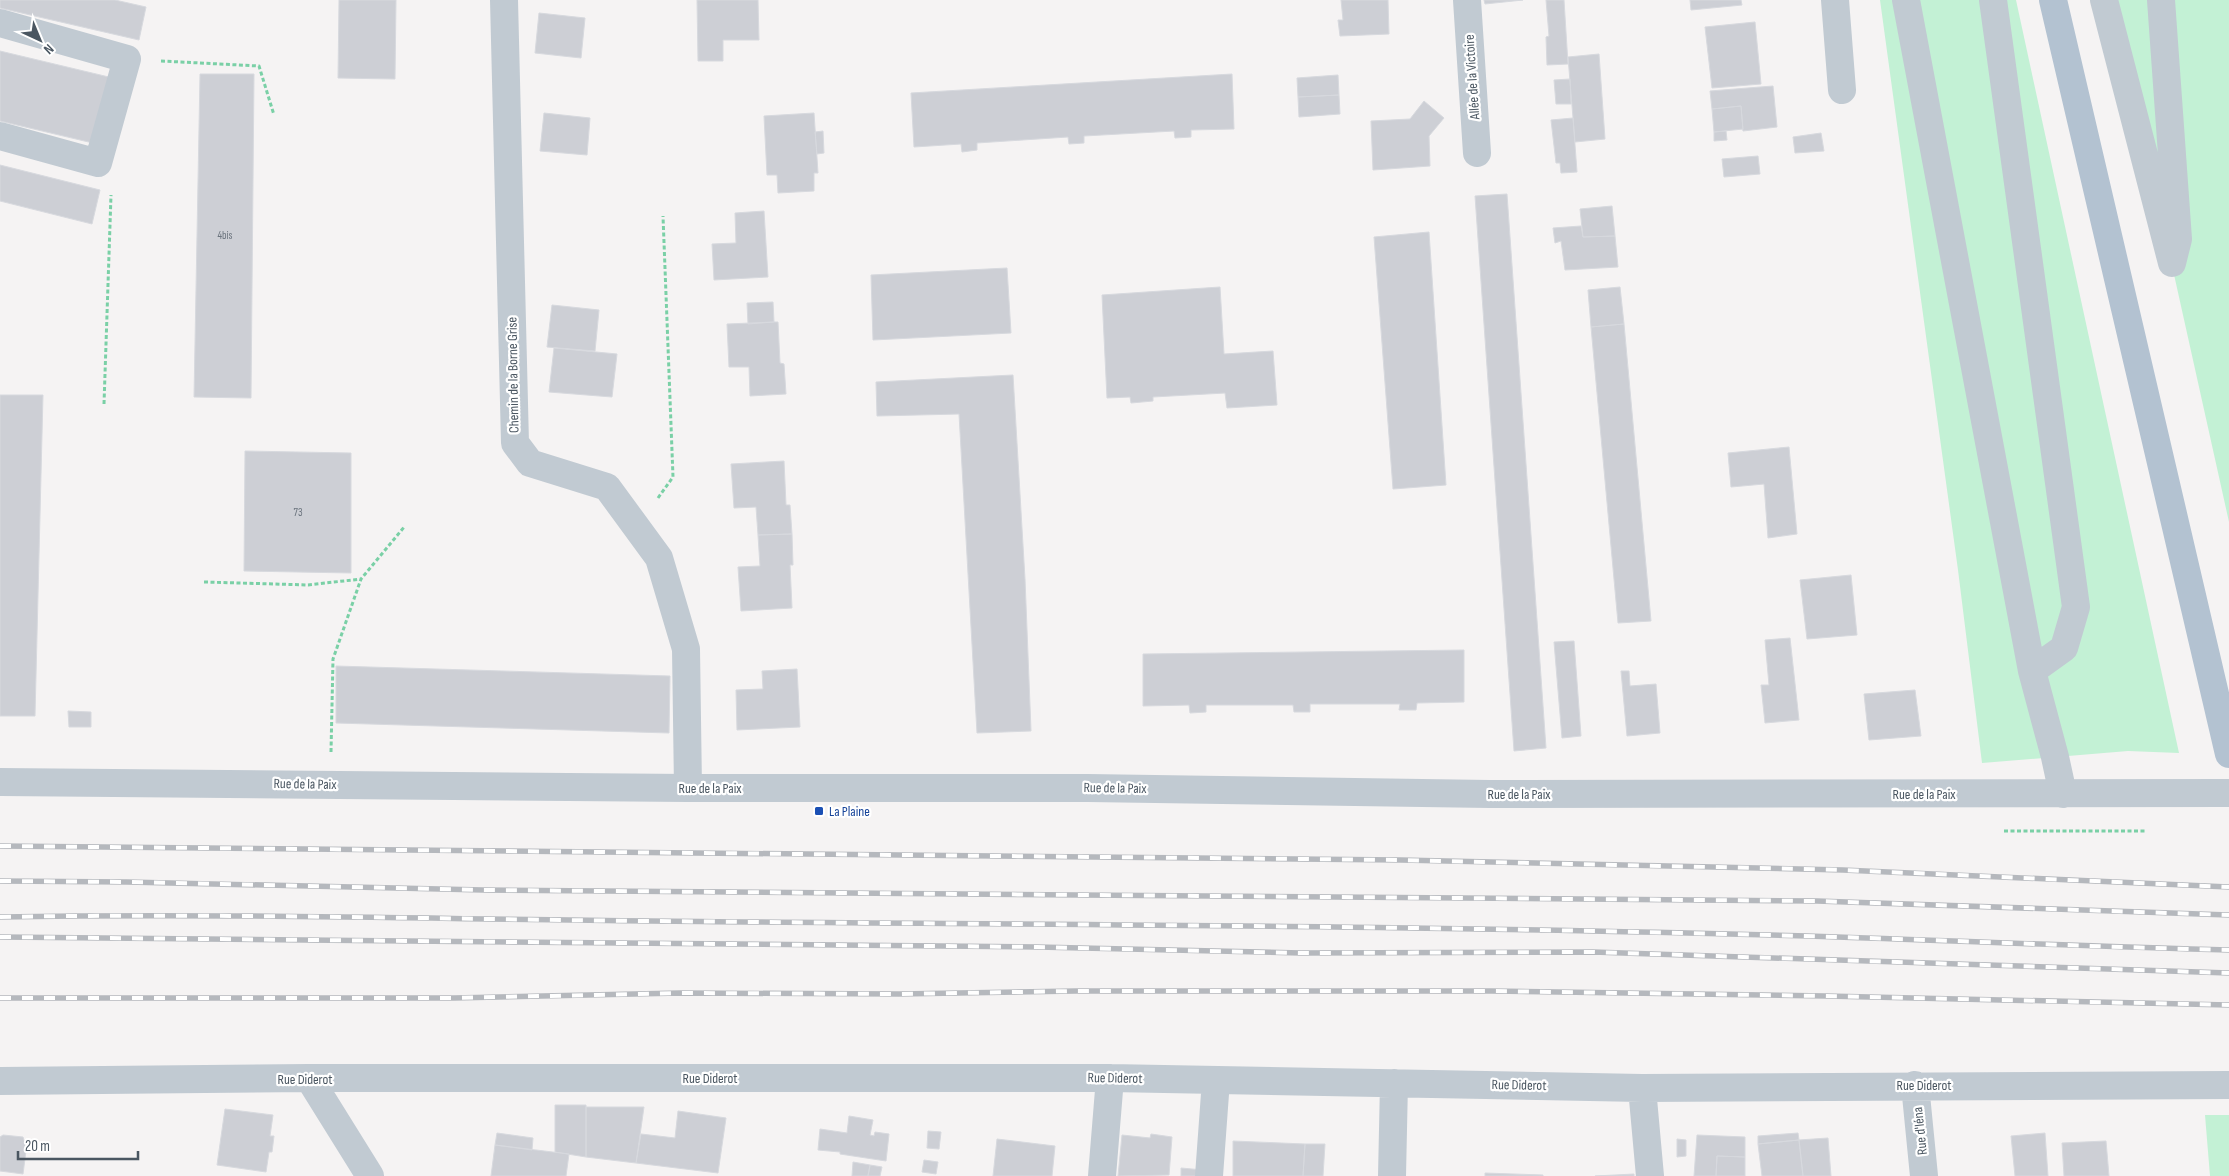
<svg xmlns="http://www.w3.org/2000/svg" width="2229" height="1176" viewBox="0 0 2229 1176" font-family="'Sofia Sans Condensed',sans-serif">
<rect width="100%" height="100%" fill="#f5f3f3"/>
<path fill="#c3f1d5" d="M1880,0H2016L2179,753L2128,751L1982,763L1958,570Z
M2113,0H2229V522Z
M2205,1115H2229V1176H2210Z"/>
<path fill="#cdcfd5" stroke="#d7d9de" d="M0,0H115L146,7L139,40L0,8Z
M339,0H396L395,79L338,78Z
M697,0H758L759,40H723V61H698Z
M1341,0H1388L1389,34L1340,36L1338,20H1343Z
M1484,0H1523L1485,4Z
M1546,0H1564L1568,64L1547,65L1546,37L1549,36Z
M1690,0H1741L1742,5L1691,10Z
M539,13L585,18L581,58L535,53Z
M1755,22L1761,84L1712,88L1705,27Z
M0,51L113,78L97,144L0,121Z
M1599,54L1605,139L1575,142L1568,57Z
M200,74H254L251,398L194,397Z
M1232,74L1234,129L1191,130V137L1175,138L1174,131L1084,136V143L1069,144L1068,137L977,143V150L962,152L961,144L914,147L911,93Z
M1338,75L1339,95L1298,97L1297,78Z
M1570,79L1571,104H1556L1554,80Z
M1773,86L1777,127L1743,131L1741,106L1712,109L1710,91Z
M1339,95L1340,114L1299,117L1298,97Z
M1424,101L1444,118L1429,136L1430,166L1373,170L1371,121L1410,119Z
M1741,106L1743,129L1714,132L1712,109Z
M544,113L590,118L587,155L540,151Z
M814,113L818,173H814V191L778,193L777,175H767L764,116Z
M1573,118L1577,172L1561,173L1560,163H1556L1551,120Z
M823,131L824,153L817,154L815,132Z
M1726,131L1727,140L1714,141V132Z
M1821,133L1824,151L1795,153L1793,137Z
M1758,156L1760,174L1724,177L1722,159Z
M0,165L100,190L92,224L0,201Z
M1507,194L1546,748L1514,751L1475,196Z
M1612,206L1615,236L1583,237L1580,209Z
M764,211L768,277L714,280L712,244L736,243L735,213Z
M1581,226L1583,237L1615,236L1618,267L1565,270L1561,241L1555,243L1553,228Z
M1429,232L1446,485L1393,489L1374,237Z
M1007,268L1011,333L873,340L871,275Z
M1220,287L1224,354L1273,351L1277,405L1227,408L1225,393L1153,397V401L1131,403L1130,397L1107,398L1102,295Z
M1620,287L1624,324L1591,327L1588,290Z
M773,302L774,322L748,324L747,303Z
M552,305L599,310L595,351L547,347Z
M774,322H778L780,363L784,364L786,394L750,396L749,367H729L727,324Z
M1624,324L1651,621L1618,623L1591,327Z
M554,348L617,354L612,397L549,392Z
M1013,375L1025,579L1031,731L977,733L959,414L877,416L876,382Z
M0,395H43L35,716H0Z
M1789,447L1797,534L1768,538L1764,484L1731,487L1728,453Z
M245,451L351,453V573L244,571Z
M784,461L786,505H790L792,534L758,535L756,507L734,508L731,464Z
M792,534L793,565H790L792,608L741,611L738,567L760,566L758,535Z
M1851,575L1857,635L1807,639L1800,580Z
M1790,638L1799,720L1765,723L1761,685H1769L1765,640Z
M1574,641L1581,736L1562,738L1554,642Z
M1464,650V702L1417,703L1416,710H1399L1400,704H1310V712H1294L1293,705H1206V712L1190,713L1189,705L1143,706V654Z
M336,666L670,676L669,733L336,723Z
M797,669L800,727L737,730L736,690L763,689L762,671Z
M1621,671H1629L1630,686L1656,684L1660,733L1627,736Z
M1915,690L1921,736L1869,740L1864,694Z
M68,711L91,712V727H69Z
M555,1105H586V1157L555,1152Z
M586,1107H644L636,1163L586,1157Z
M225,1109L273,1115L270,1136H274L272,1152H269L266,1172L217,1165Z
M678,1111L726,1118L718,1173L636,1163L641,1134L675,1138Z
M849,1116L873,1120L870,1135L874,1136L875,1132L889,1134L886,1161L840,1154V1152L818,1150L820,1129L847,1133Z
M928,1131L941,1132L939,1149L927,1148Z
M497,1133L533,1138L532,1150L495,1145Z
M1798,1133L1799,1140L1758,1144V1136Z
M2045,1133L2048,1176H2015L2011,1136Z
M1151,1134L1172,1137L1169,1175L1118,1176L1122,1135L1150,1138Z
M3,1135L23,1137L25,1143H27L23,1174L0,1171V1137Z
M1697,1135L1745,1137V1157L1717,1156L1716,1176H1694Z
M1828,1138L1831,1176H1803L1799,1140Z
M997,1139L1055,1146L1052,1176H993Z
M1677,1139L1686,1140V1156L1677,1157Z
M1799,1140L1803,1176H1762L1758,1144Z
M1233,1141L1305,1144L1303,1176H1233Z
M2106,1141L2109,1176H2064L2062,1143Z
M1305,1144H1325L1323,1176H1303Z
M495,1145L569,1154L566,1176H491Z
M1717,1156L1745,1157V1176H1716Z
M924,1160L938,1162L936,1174L922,1172Z
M853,1162L870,1165L868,1176H852Z
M870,1165L882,1167L880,1176H868Z
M1181,1168L1203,1170V1176H1181Z
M1485,1173L1543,1175V1176H1485Z
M1634,1174V1176H1595Z"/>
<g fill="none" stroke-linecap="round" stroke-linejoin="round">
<path stroke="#7ad0a6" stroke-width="3" stroke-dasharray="4 2.5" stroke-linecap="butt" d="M161,61L259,66L274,115
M104,404L111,195
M658,498L673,477L663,216
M204,582L308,585L361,579
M331,752L333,659L361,579L405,526
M2004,831H2145"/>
<path stroke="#c1cad2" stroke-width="28" d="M504,0L515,443L530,463L607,487L659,558L686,649L688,788
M1467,0L1477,153
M1835,0L1842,90
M1906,0L2032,671L2055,757L2063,794
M1993,0L2076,607L2064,648L2032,671
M2104,0L2172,263L2178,239L2161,0
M0,23L127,59L98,163L0,136
M0,782L688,788H1088L1490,794L2229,793
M309,1078L370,1176
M0,1081L309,1078H1110L1642,1088L2229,1085
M1915,1085L1924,1176
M1642,1088L1650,1176
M1102,1176L1110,1078
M1209,1176L1216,1080
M1392,1176L1394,1083"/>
<path stroke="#b3c2d1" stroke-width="28" d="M2053,0L2229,754"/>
<g stroke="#b5b8bd" stroke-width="5.5">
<path id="rail" d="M0,846L1401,860L1843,870L2229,887
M0,881L127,882L483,890L1817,901L2229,915
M0,917C217,913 433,919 650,921C1045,925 1442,925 1837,937C1968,941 2098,947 2229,950
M0,937L1037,947L1301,953L1593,952L2229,973
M0,998H454L680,993L899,994L1076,991H1491L1826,996L2229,1005"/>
</g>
<use href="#rail" stroke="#fff" stroke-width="4" stroke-dasharray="11" stroke-linecap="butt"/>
</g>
<rect fill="#1a4fb4" stroke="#fff" stroke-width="2" x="814" y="806" width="10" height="10" rx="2.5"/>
<g text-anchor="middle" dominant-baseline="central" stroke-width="4.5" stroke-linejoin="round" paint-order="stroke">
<g font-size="11" fill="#6b747e">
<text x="225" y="235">4bis</text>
<text x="298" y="512">73</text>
</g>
<g font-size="14" fill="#4a5661" stroke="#fff">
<text transform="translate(1472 77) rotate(-94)">Allée de la Victoire</text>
<text transform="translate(513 375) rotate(-91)">Chemin de la Borne Grise</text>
<text transform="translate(305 784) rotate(1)">Rue de la Paix</text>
<text x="710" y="788">Rue de la Paix</text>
<text transform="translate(1115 788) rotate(1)">Rue de la Paix</text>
<text x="1519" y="794">Rue de la Paix</text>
<text x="1924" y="794">Rue de la Paix</text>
<text x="710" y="1078">Rue Diderot</text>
<text transform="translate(1115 1078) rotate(1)">Rue Diderot</text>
<text x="305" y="1079">Rue Diderot</text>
<text transform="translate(1519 1085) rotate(1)">Rue Diderot</text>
<text x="1924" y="1085">Rue Diderot</text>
<text transform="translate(1920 1131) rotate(-96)">Rue d'Iéna</text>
</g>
<g font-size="14" fill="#164399" stroke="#fff" text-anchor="start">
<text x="829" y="811">La Plaine</text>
</g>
</g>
<g transform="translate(40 40) rotate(136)" stroke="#ffffff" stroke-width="4" paint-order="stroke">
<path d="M0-4L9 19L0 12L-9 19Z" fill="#4a5661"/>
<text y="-8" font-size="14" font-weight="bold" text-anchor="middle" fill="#4a5661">N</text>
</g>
<path d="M18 1151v8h120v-8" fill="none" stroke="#4a5661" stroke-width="2.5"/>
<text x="25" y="1151" font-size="15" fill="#4a5661" stroke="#ffffff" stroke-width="4" paint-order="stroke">20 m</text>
</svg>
